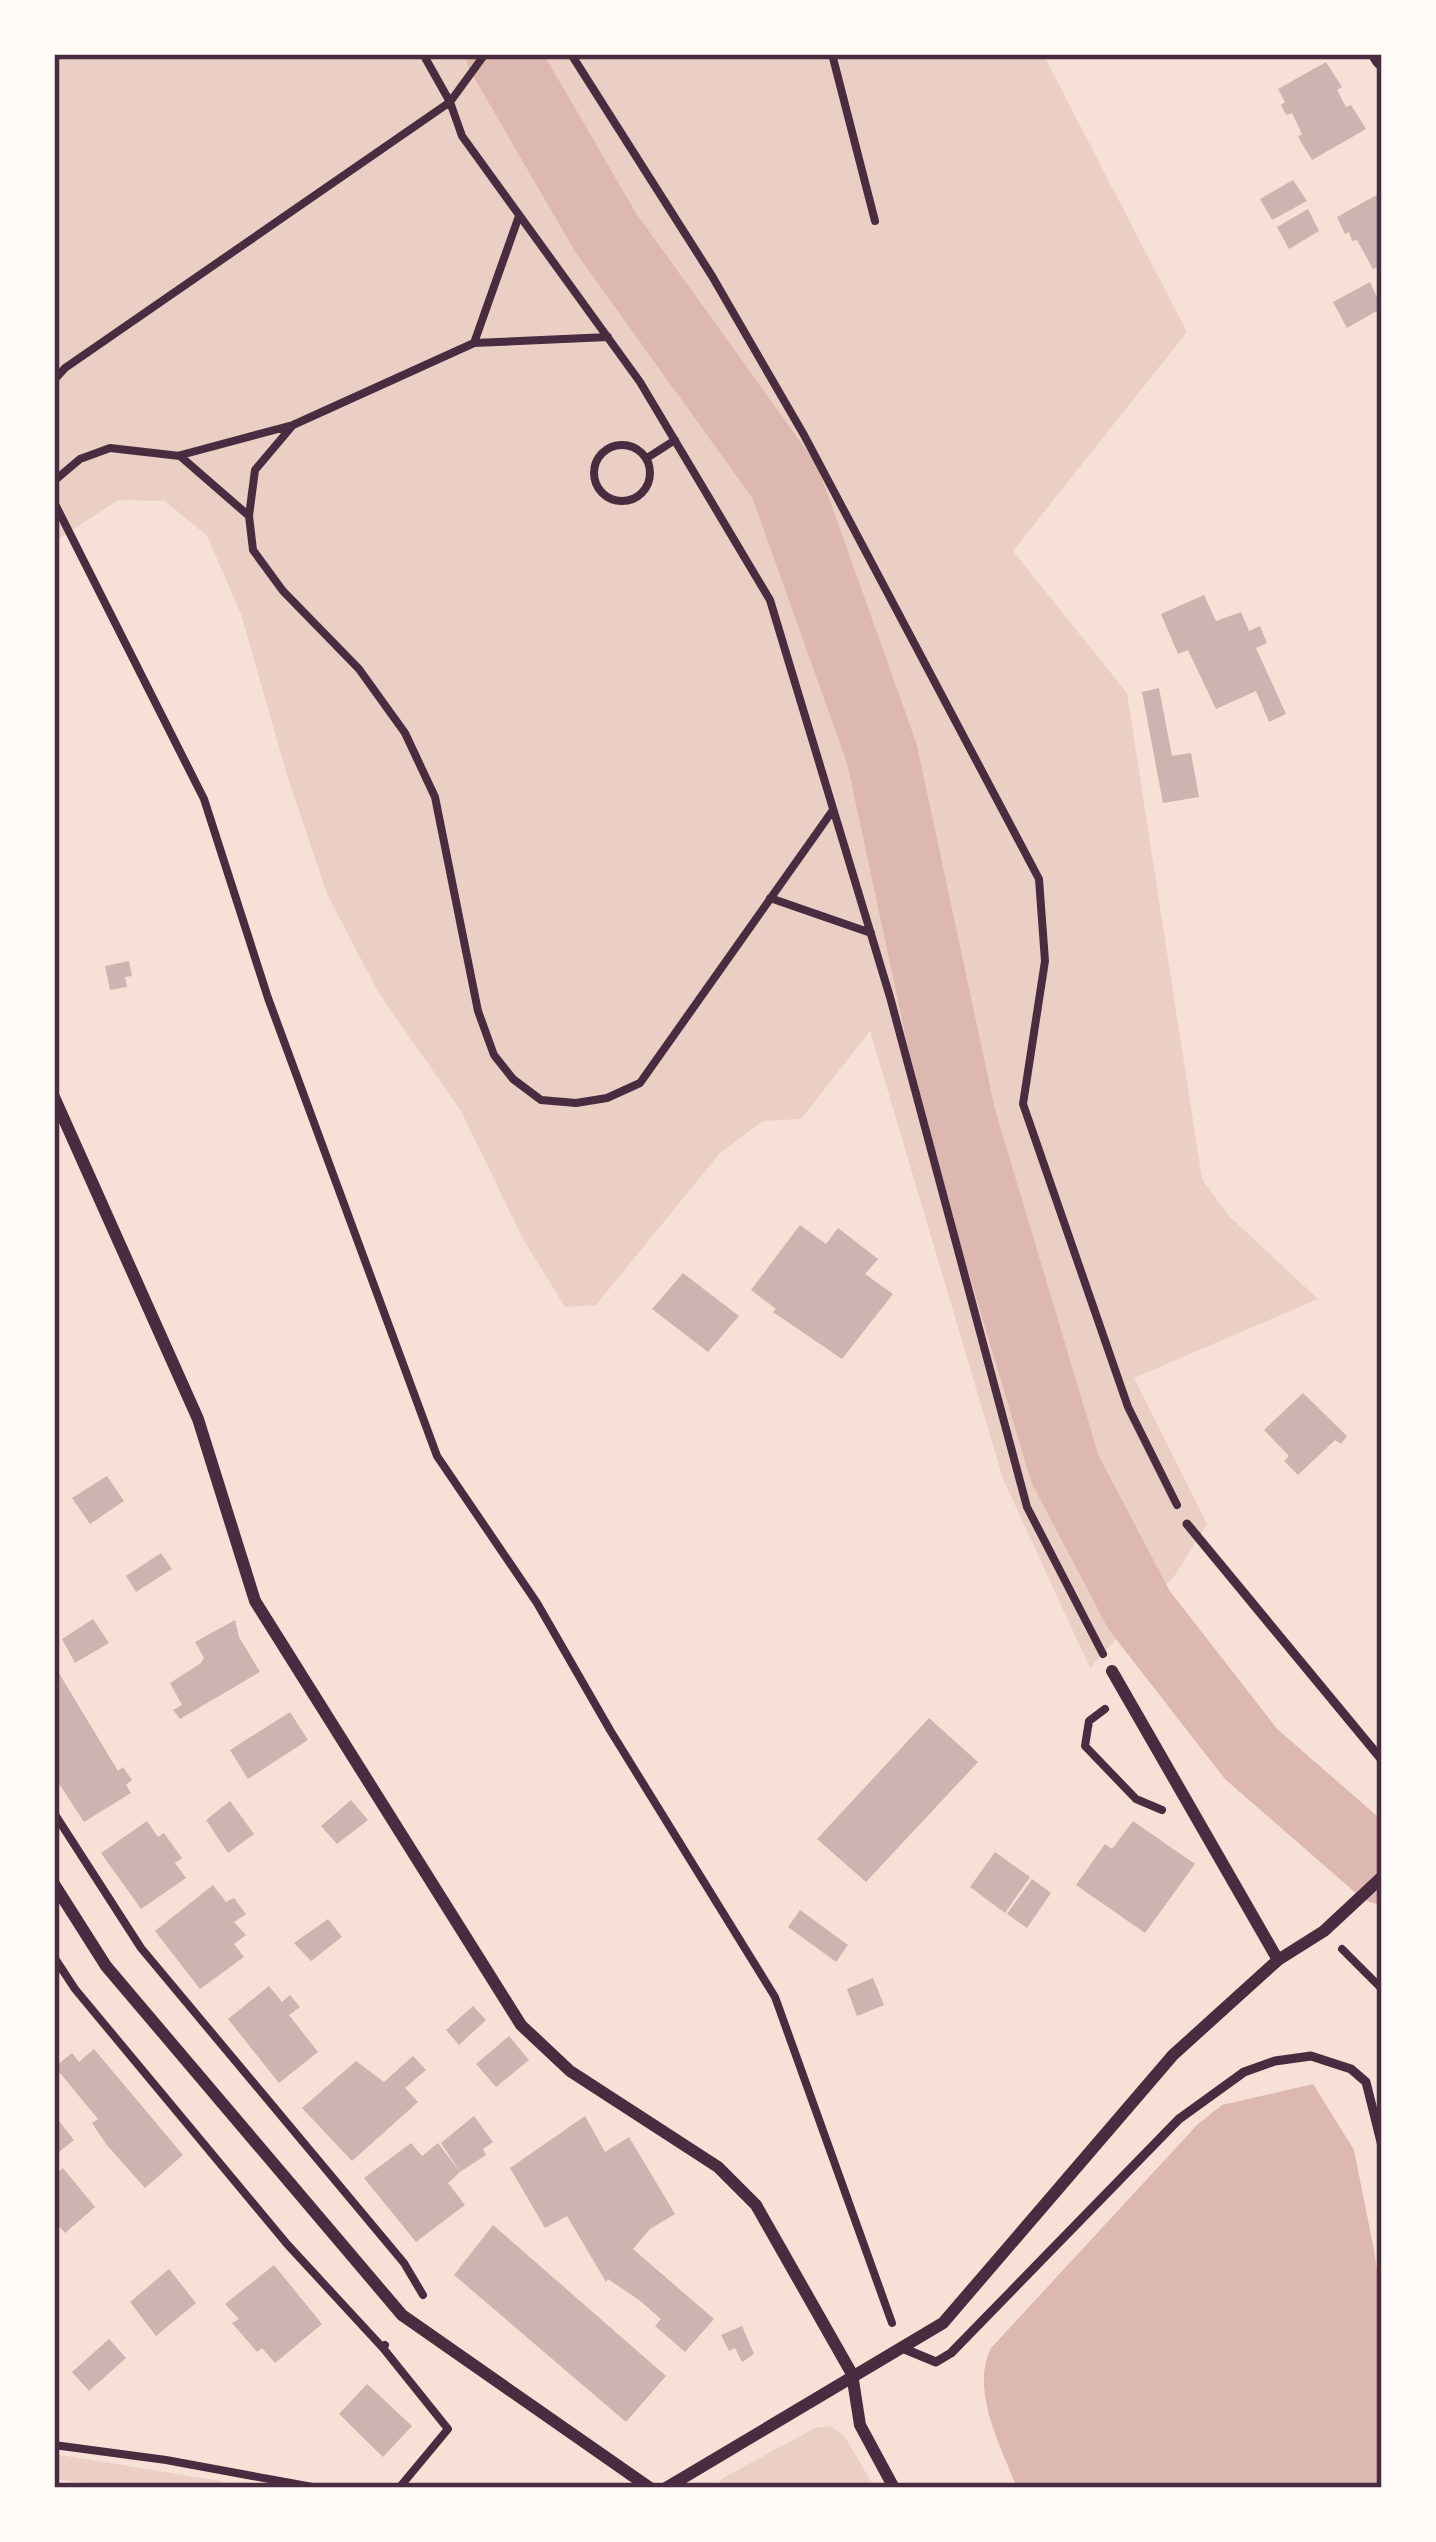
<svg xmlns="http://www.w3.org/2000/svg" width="1436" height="2542" viewBox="0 0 1436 2542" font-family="'Space Grotesk',sans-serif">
<rect width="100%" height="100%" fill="#f7e1d7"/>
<path fill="#ebcfc5" d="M54,54H1043L1187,332L1013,551L1127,693L1202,1179L1229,1216L1318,1299L1134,1378L1207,1524L1176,1574L1090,1668L1003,1479L870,1031L801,1119L763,1121L720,1153L596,1305L565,1307L523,1239L461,1111L378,992L327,894L286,772L241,614L207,536L165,501L118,500L54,542Z
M831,2426L845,2437L875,2488H715L723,2478L815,2428Z
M54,2454L264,2488H126L54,2479Z"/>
<path fill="#dcb8b0" d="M1313,2084L1354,2150L1374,2250L1382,2308V2488H1017C1001,2446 970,2391 991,2348L1198,2124L1222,2105Z"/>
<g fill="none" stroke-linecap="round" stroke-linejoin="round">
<path stroke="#dcb8b0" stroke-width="72" d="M502,54L606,233L785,482L882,754L960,1118L1065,1469L1139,1610L1251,1754L1382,1868"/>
</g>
<path fill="#ccb4b1" d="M1326,62L1342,87L1337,90L1346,107L1351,105L1366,129L1312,160L1298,137L1302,134L1292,113L1286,115L1281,105L1285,102L1278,89Z
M1293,180L1307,201L1272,220L1260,199Z
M1382,192V265L1373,269L1357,240L1352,241L1349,232L1345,234L1337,217Z
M1308,209L1319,231L1289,249L1277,227Z
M1370,282L1382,308L1347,328L1333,302Z
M1204,595L1216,621L1241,612L1249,631L1260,626L1267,643L1256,648L1286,714L1269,722L1256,691L1216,709L1188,650L1178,654L1161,614Z
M1159,688L1172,756L1191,753L1199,797L1163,803L1142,692Z
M129,961L132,976L125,977L127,987L110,990L105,966Z
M800,1225L826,1244L838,1228L878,1259L865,1274L893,1294L842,1359L773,1312L776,1309L751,1290Z
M683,1273L739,1316L708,1352L652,1309Z
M1303,1393L1347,1436L1341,1444L1335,1440L1298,1475L1284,1461L1289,1456L1264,1430Z
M107,1476L124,1501L90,1524L72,1498Z
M161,1553L172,1569L136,1592L126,1576Z
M93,1619L109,1643L75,1663L62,1639Z
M235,1620L239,1637L260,1672L180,1719L173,1710L182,1705L170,1683L201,1663L204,1658L195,1642Z
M54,1665L118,1771L123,1767L132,1780L126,1785L131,1793L84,1822L54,1776Z
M290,1712L308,1740L248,1779L230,1750Z
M929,1718L978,1762L866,1882L817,1839Z
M351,1800L368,1820L337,1844L321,1826Z
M230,1801L254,1834L228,1853L206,1820Z
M147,1821L158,1837L164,1833L171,1843L182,1858L175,1863L186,1878L141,1909L101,1853Z
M1133,1821L1195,1864L1145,1933L1076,1885L1105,1844L1112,1849Z
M995,1852L1030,1877L1005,1913L970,1887Z
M1032,1879L1051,1893L1027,1928L1007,1914Z
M213,1885L226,1902L234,1898L246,1914L234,1922L246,1935L234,1944L244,1957L200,1989L155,1931Z
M800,1910L848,1945L836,1962L788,1927Z
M328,1919L342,1937L311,1961L294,1943Z
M873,1978L884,2005L857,2016L847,1989Z
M269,1986L282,2002L290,1995L300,2007L289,2015L318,2052L279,2083L228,2019Z
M473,2006L486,2020L459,2045L446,2030Z
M509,2036L529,2060L496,2087L476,2064Z
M94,2049L183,2155L145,2188L106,2144L92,2123L98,2119L55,2067L72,2053L79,2062Z
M413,2056L426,2070L405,2088L418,2102L352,2161L302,2108L356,2061L384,2082Z
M54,2115L74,2140L54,2156Z
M474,2116L493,2142L483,2149L486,2155L460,2172L441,2143Z
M585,2116L605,2152L629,2137L675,2214L650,2229L633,2249L714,2319L685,2352L655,2326L661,2319L639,2300L608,2279L606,2282L567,2216L545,2228L510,2168Z
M411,2143L422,2156L438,2143L460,2172L448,2183L465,2205L416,2242L364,2178Z
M63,2168L95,2207L65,2233L54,2221V2176Z
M493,2225L666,2376L626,2422L454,2275Z
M274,2265L322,2324L275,2363L262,2348L257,2352L232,2323L239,2319L225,2304Z
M169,2269L196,2303L156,2336L130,2302Z
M742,2326L754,2354L742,2362L735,2348L729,2351L721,2335Z
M109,2339L126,2358L89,2391L72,2372Z
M367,2384L412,2426L383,2457L339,2414Z"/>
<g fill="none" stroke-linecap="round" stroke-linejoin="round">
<path stroke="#4a2c40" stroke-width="8" d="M423,54L450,102L462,136L640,382L770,600L890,997L1027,1507L1103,1654
M571,54L712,276L804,435L1039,879L1045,961L1023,1104L1128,1407L1177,1505
M832,54L875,221
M519,216L474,343L293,425L255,470L249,516L253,550L283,591L359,669L405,733L435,797L478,1011L494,1055L513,1079L541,1100L576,1103L607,1098L640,1083L833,810
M474,343L608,337
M54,380L65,368L450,102L485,54
M594 473a28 28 0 1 1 56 0a28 28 0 1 1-56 0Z
M181,455L293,425
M647,458L675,440
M54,481L80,459L110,448L180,456L249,516
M54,502L204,799L268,998L437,1456L537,1603L610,1730L775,1997L892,2323
M770,898L871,933
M1105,1709L1089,1721L1085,1746L1136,1799L1162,1810
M54,1813L141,1948L404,2263L423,2295
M1342,1949L1382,1989
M54,1957L75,1989L287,2244L383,2348
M385,2345L383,2348L448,2429L399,2488
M54,2445L166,2460L318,2488"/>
<path stroke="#4a2c40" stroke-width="9" d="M1187,1524L1382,1760
M902,2348L936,2362L951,2353L1179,2119L1244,2072L1275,2061L1311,2056L1351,2069L1366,2082L1382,2146"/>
<path stroke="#4a2c40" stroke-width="12" d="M54,1097L198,1419L255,1601L521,2025L570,2071L718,2167L756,2205L852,2374L860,2425L894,2488
M1112,1671L1278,1960
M54,1884L106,1966L402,2315L650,2488
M666,2488L943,2323L1173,2055L1278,1960L1324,1931L1382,1877"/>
<path stroke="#4a2c40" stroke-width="21" d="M1379,54L1382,59"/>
</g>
<rect width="1436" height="2542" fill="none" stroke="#fffaf5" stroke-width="114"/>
<rect x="57" y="57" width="1322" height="2428" fill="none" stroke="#4a2c40" stroke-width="4.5"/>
</svg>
